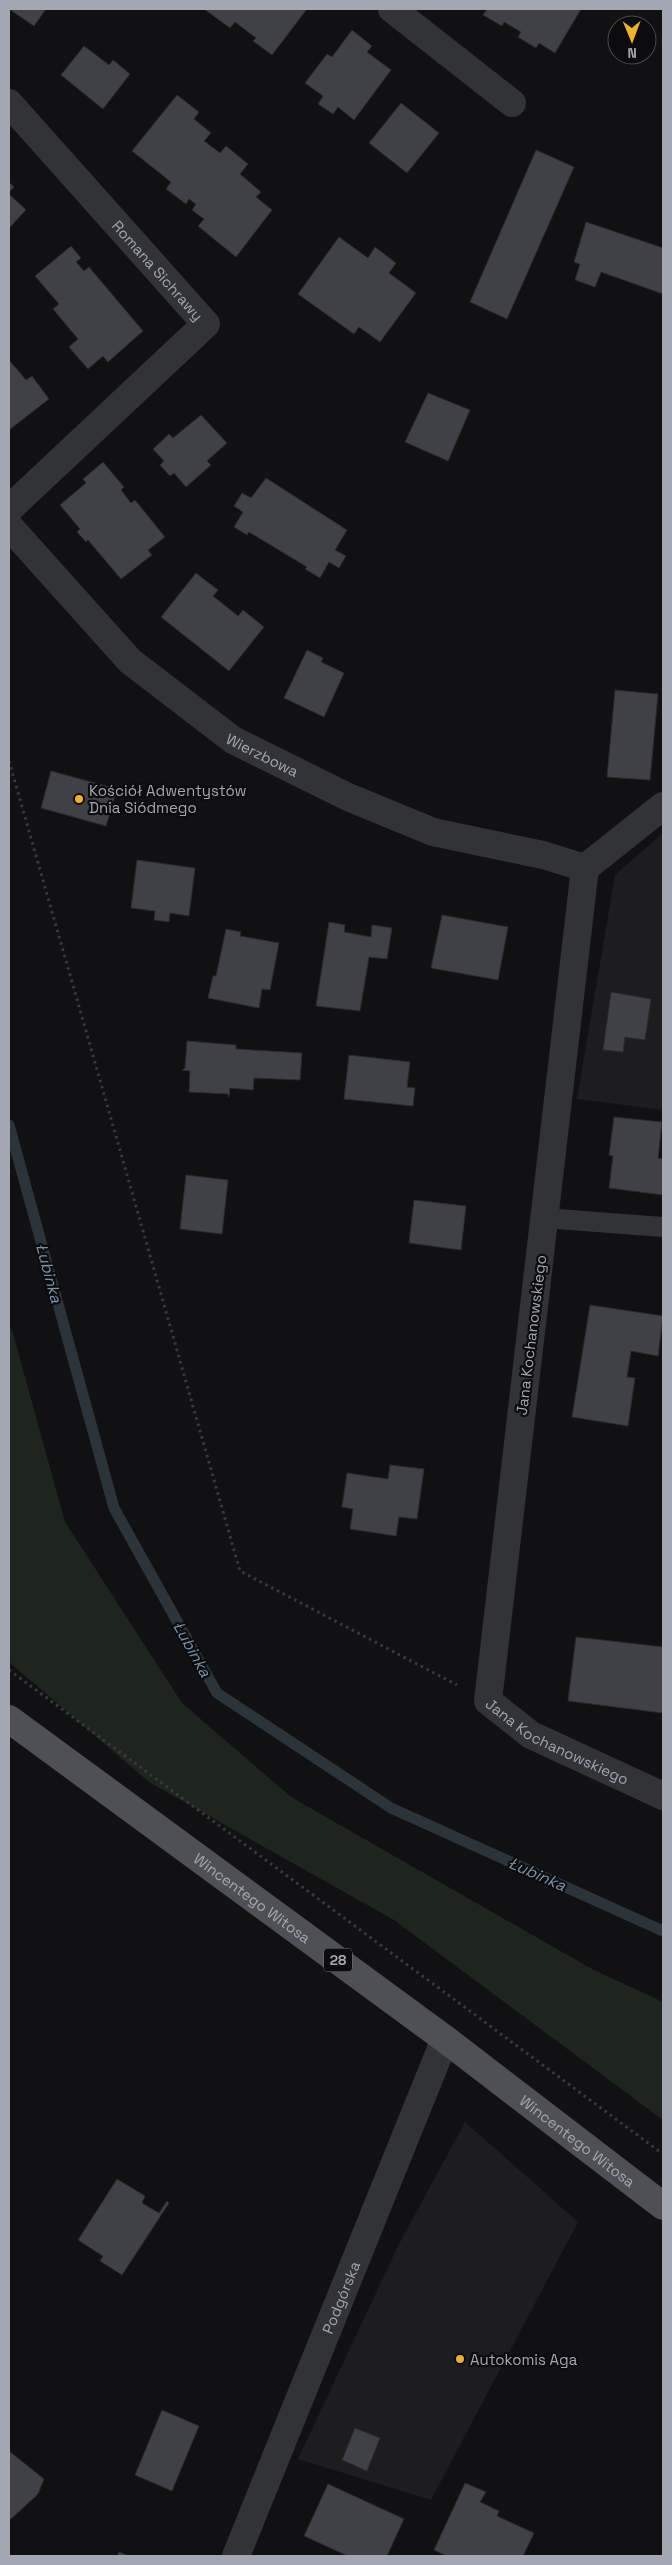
<svg xmlns="http://www.w3.org/2000/svg" width="672" height="2565" viewBox="0 0 672 2565" font-family="'Space Grotesk',sans-serif">
<rect width="100%" height="100%" fill="#111113"/>
<path fill="#1d1d20" d="M663,833V1110L577,1099L615,875Z
M465,2122L578,2222L431,2500L298,2459L398,2246Z"/>
<path fill="#1e251f" d="M9,1327L12,1330L65,1522L182,1703L291,1797L592,1969L663,2002V2120L394,1920L149,1782L9,1662Z"/>
<g fill="none" stroke-linecap="round" stroke-linejoin="round">
<path stroke="#2b333b" stroke-width="11" d="M9,1125L114,1508L217,1693L391,1808L663,1931"/>
</g>
<path fill="#404146" stroke="#2b2b2f" d="M9,9H46L34,26Z
M204,9H307L272,55L253,41L256,38L235,22L230,28Z
M487,9H581L555,53L539,43L536,48L518,37L521,32L504,22L502,26L483,15Z
M352,30L372,46L367,52L391,70L354,120L338,107L333,114L318,104L323,96L305,83L327,54L332,57Z
M84,46L109,65L113,60L130,74L103,109L61,75Z
M177,95L199,112L194,119L211,133L204,141L220,153L226,146L248,164L240,174L261,192L256,197L272,210L236,257L198,226L204,219L192,210L196,204L189,199L186,204L166,189L171,182L132,151Z
M401,103L439,133L407,173L369,143Z
M536,150L574,167L507,319L470,302Z
M9,182L14,187L9,192Z
M9,194L26,210L9,228Z
M586,222L663,248V294L601,272L595,287L575,280L580,264L574,262Z
M339,237L368,258L375,247L396,263L389,273L416,293L380,342L359,327L354,334L298,294Z
M71,246L81,258L76,262L84,271L89,267L143,331L108,362L103,356L88,369L69,347L78,339L53,309L59,304L35,276Z
M9,360L26,380L32,376L49,399L9,430Z
M428,393L470,410L448,461L405,442Z
M201,415L227,443L207,461L211,465L186,487L174,473L170,476L160,465L164,461L153,449L169,434L173,438Z
M103,462L124,487L121,490L131,503L135,500L165,537L148,550L152,555L121,579L88,540L86,542L77,532L80,529L60,505L86,483L83,479Z
M266,478L347,530L335,550L346,556L339,568L329,562L320,578L305,569L307,567L249,532L247,535L234,527L243,512L234,506L242,493L251,498Z
M196,573L218,590L213,596L238,616L243,610L264,627L229,671L161,617Z
M307,650L323,658L321,662L344,673L324,717L284,698Z
M615,690L658,694L650,780L607,777Z
M51,771L117,789L106,826L41,808Z
M137,860L195,868L189,916L170,913L169,922L154,920L155,911L131,908Z
M442,915L508,927L498,980L431,968Z
M329,922L345,925L344,932L371,937L372,925L392,928L387,959L369,957L360,1011L316,1006Z
M226,929L241,932L240,936L279,943L270,990L262,989L259,1008L208,998L213,976H216Z
M611,992L651,999L645,1040L625,1037L623,1052L603,1050Z
M187,1041L236,1045V1049L302,1053L300,1080L254,1078L253,1090L230,1088L229,1097L228,1094L189,1092L190,1071L182,1070L185,1068Z
M349,1055L410,1062L407,1087L415,1088L413,1106L344,1099Z
M614,1117L662,1122L658,1158L663,1159V1195L609,1188L613,1156L609,1155Z
M186,1175L228,1180L222,1234L180,1229Z
M414,1200L466,1206L461,1250L409,1243Z
M590,1305L663,1316L658,1356L631,1351L627,1377L635,1378L628,1426L572,1417Z
M390,1465L424,1469L417,1519L399,1517L396,1536L350,1529L353,1509L342,1507L347,1473L388,1479Z
M576,1637L663,1647V1713L568,1701Z
M117,2179L145,2196L142,2203L159,2213L167,2201L169,2203L122,2275L100,2261L103,2256L78,2240Z
M162,2410L199,2426L172,2491L135,2475Z
M355,2428L380,2438L367,2471L342,2460Z
M9,2451L44,2479L38,2494L11,2519L9,2517Z
M465,2483L486,2492L480,2502L499,2511L497,2516L534,2533L523,2556H447L434,2550Z
M328,2484L404,2519L387,2556H348L304,2536Z
M119,2552L129,2556H117Z"/>
<g fill="none" stroke-linecap="round" stroke-linejoin="round">
<path stroke="#383a3e" stroke-width="3" stroke-dasharray="2.5 4" stroke-linecap="butt" d="M9,761L240,1571L457,1685
M9,1670L663,2154"/>
<path stroke="#323337" stroke-width="20" d="M544,1218L663,1227"/>
<g stroke="#323337" stroke-width="28">
<path d="M392,9L512,103"/>
<path id="s1" d="M9,103L206,324L9,509"/>
<path id="s2" d="M9,526L130,661L233,740L348,797L433,832L543,855L585,868"/>
<path id="s3" d="M663,806L585,868L488,1701L531,1735L663,1796"/>
<path id="s4" d="M236,2556L445,2039"/>
</g>
<path stroke="#4e5056" stroke-width="28" id="s5" d="M9,1719L445,2039L663,2206"/>
</g>
<g fill="#edb12e" stroke="#0c0c0e" stroke-width="2">
<circle cx="79" cy="799" r="5"/>
<circle cx="460" cy="2359" r="5"/>
</g>
<g text-anchor="middle" dominant-baseline="central" stroke-width="4.5" stroke-linejoin="round" paint-order="stroke">
<rect fill="#0c0c0e" stroke="#767882" stroke-width="1" x="324" y="1948.5" width="28" height="23" rx="4"/>
<g font-size="14" font-weight="bold" fill="#a3a7b3">
<text x="338" y="1960">28</text>
</g>
<g font-size="15" fill="#a3a7b3" stroke="#0c0c0e">
<text stroke="none"><textPath href="#s1" startOffset="224">Romana Sichrawy</textPath></text>
<text stroke="none"><textPath href="#s2" startOffset="344">Wierzbowa</textPath></text>
<text transform="translate(531 1335) rotate(-83)">Jana Kochanowskiego</text>
<text stroke="none"><textPath href="#s3" startOffset="1019">Jana Kochanowskiego</textPath></text>
<text stroke="none"><textPath href="#s5" startOffset="302">Wincentego Witosa</textPath></text>
<text stroke="none"><textPath href="#s5" startOffset="708">Wincentego Witosa</textPath></text>
<text stroke="none"><textPath href="#s4" startOffset="279">Podgórska</textPath></text>
</g>
<g font-size="15" fill="#a3a7b3" stroke="#0c0c0e" text-anchor="start">
<text x="89" y="790">Kościół Adwentystów<tspan x="89" dy="17">Dnia Siódmego</tspan></text>
<text x="470" y="2359">Autokomis Aga</text>
</g>
<g font-size="16" font-style="italic" fill="#7a94ae" stroke="#0c0c0e">
<text transform="translate(49 1273) rotate(75)">Łubinka</text>
<text transform="translate(192 1649) rotate(61)">Łubinka</text>
<text transform="translate(537 1874) rotate(24)">Łubinka</text>
</g>
</g>
<rect width="672" height="2565" fill="none" stroke="#a3a7b3" stroke-width="20"/>
<g transform="translate(632 40) rotate(179)"><circle r="24" fill="#0c0c0e" stroke="#484a50"/>
<path d="M0-4L9 19L0 12L-9 19Z" fill="#edb12e"/>
<text y="-8" font-size="14" font-weight="bold" text-anchor="middle" fill="#a3a7b3">N</text>
</g>
</svg>
